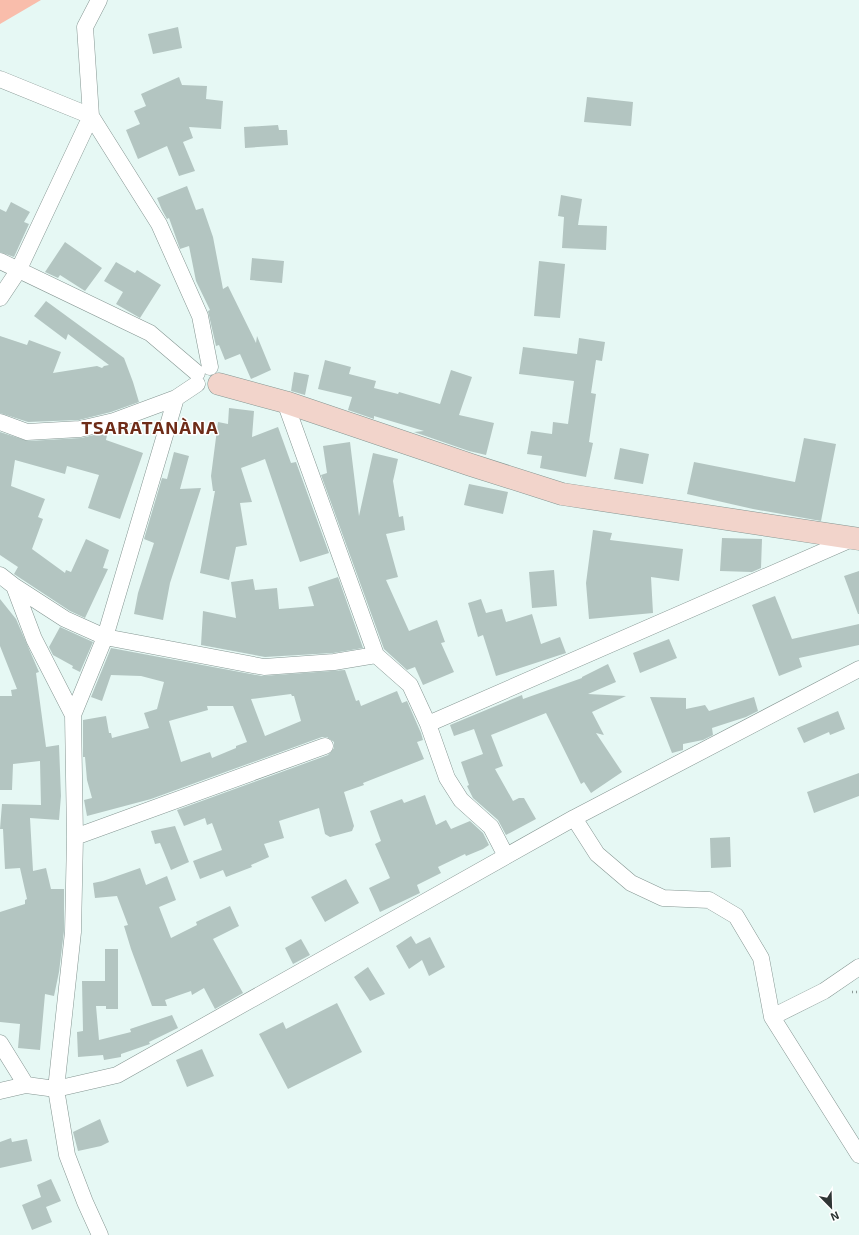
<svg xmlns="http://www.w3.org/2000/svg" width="859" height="1235" viewBox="0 0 859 1235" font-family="'Exo 2',sans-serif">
<rect width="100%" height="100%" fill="#e6f8f4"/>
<path fill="#f9bdab" d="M0,0H41L0,24Z"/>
<path fill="#b3c5c1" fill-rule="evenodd" d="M178,27L182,48L153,54L148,34Z
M179,77L182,85L207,86L206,99L223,101L221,129L189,127L193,138L183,142L195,171L179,176L167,146L138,159L126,130L140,124L134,111L146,106L141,94Z
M587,97L633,102L631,126L584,122Z
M278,125L279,130H287L288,145L245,148L244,127Z
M187,186L196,210L203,208L213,237L223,289L228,286L256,343L257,336L271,370L251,379L240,354L225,360L219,345L216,346L208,311L210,310L196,281L189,246L180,249L169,218L167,219L162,210L157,198Z
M561,195L582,199L578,225L607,226L606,250L562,248L564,217L558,216Z
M11,202L30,212L24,222L29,224L14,257L0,252V209L6,212Z
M65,242L102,268L85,291L60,275L58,278L45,272Z
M252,258L284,261L282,283L250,280Z
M539,261L565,264L560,318L534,316Z
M116,262L135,273L137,270L161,285L140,318L116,304L123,292L104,281Z
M46,301L124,358L133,382L139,402L111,412L79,420L28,422L0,413V336L27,345L29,340L61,352L53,373L97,366L102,368L104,366L109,365L68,334L66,340L34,316Z
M579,338L605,342L602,361L596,360L591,393L596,394L589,442L593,443L586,477L540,468L542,456L527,454L531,431L552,434L553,422L568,424L574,381L519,374L523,347L577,354Z
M325,360L351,367L349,374L376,381L374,388L398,394L399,392L440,404L451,370L472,377L459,415L494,423L486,455L469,451L414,432L424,431L374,416V419L348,410L352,397L318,389Z
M294,372L309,375L305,395L291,391Z
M229,408L254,411L252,437L278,427L291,463L296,462L329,553L300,562L265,459L241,468L252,502L240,503L247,545L236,547L229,580L200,573L215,491H213L211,476L218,422L228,424Z
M0,432L28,441L81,438L103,433L107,435L106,440L143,453L120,519L88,508L99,475L67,466L65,474L15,460L11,486L45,499L38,517L43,519L32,549L65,573L66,570L71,572L86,539L109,550L103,568L108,569L85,618L70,611L20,578L14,574L18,567L0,555Z
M804,438L836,444L821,521L753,509L687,494L694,462L795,482Z
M350,442L359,516L373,453L398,459L393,481L399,517L403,516L405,530L386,534L398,577L386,580L409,631L437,620L445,642L441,643L454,672L423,685L415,667L407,670L384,649L321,475L327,473L323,446Z
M620,448L649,454L643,484L614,479Z
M174,452L189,456L180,489L201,488L170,583L163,620L134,614L138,593L154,543L144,539L162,478L167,479Z
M469,484L508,492L503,514L464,505Z
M593,530L612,533L610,540L683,549L679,581L651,577L653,613L589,619L586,583Z
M722,538L762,539L761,568L752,572L720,571Z
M554,570L557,606L532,608L529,572Z
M859,571V614H858L844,576Z
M338,577L363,648L333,653L265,657L201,645L203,611L236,618L231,582L253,579L255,590L277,588L279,609L314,606L308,587Z
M775,596L792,639L859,624V645L799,658L802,667L779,676L752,605Z
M0,599L16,619L39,672L36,673L46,747L59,745L61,796L59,820L30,818L33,871L46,868L51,889H64V931L59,972L54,996L45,994L40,1050L18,1048L20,1024L0,1022V912L25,904V900L27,899L20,868L5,869L3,829H0L2,804L41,805L40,761L13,764L12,790H0V696H12L11,690L17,689L0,646Z
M481,599L486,613L502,609L506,622L532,614L541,644L560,637L566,653L496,676L483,635L478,637L468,603Z
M60,627L93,642L80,672L72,668L73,666L53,655L49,647Z
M669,639L677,658L640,673L633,653Z
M111,648L262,676L345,670L356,701L359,700L361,706L397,691L402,703L407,701L421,733L423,740L417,742L424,759L363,783L364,785L344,792L354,826L352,831L330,837L325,834L319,808L279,821L284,838L264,844L269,857L251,865L252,867L226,877L223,870L200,879L193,861L222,850L212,823L207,825L205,818L184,826L177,810L328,755L334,748V742L327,737H322L151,799L87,816L84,800L92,798L87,780L85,757H83V720L106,716L109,733H111L112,738L149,728L144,713L157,709L164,682L141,676L111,675L102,701L91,697ZM291,694L292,696H294L301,721L265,736L251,699ZM207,706H233L247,742L236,746V748L212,758L210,752L181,762L169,721L208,710Z
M608,664L616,682L588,694L626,696L592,712L604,735L596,733L622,772L591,793L584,782L581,784L546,713L491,735L503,766L495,769L513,801L519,798H524L536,819L506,835L498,820L473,798L467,786L469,785L461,762L483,754L474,729L454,736L450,725L522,695L523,699L582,678V677Z
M650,697L686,698V709L705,705L709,711L754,697L758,711L746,717L712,728L713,735L703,740L683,744V750L672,753Z
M838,711L845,729L830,735L829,732L804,743L797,728Z
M859,773V796L814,813L807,792Z
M425,795L436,825L446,820L451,829L470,821L483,833L489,845L483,849L466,856L465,854L438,867L441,873L417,885L420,893L380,912L369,888L390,878L375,844L381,841L370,811L402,799L404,803Z
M175,826L189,862L171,870L160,843L155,844L151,831Z
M730,837L731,867L711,868L710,838Z
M140,868L146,885L167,876L176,900L159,907L171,938L197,925L196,922L230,906L239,926L213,939L243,993L215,1009L204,988L192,995L191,991L165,1000L167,1006H152L131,949L124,926L128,925L117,896L95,898L93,883L103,881Z
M346,879L359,903L325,922L311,897Z
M411,936L416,944L430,937L445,967L429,976L422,960L409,969L396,946Z
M301,939L310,955L293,964L285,948Z
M105,949H118V1009H106V1006H96L99,1040L131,1032L130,1029L172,1015L178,1028L149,1042L150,1044L121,1054V1057L104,1060L103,1055L78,1057L77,1032L83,1031L82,981H105Z
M368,967L385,994L370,1001L354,977Z
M337,1003L362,1052L288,1089L259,1034L283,1022L286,1029Z
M202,1049L214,1076L187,1087L176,1060Z
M100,1119L109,1142L101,1146L78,1151L73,1132Z
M11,1138L12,1142L27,1139L32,1161L0,1168V1142Z
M51,1179L61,1201L46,1207L52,1222L32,1230L22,1205L41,1197L37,1185Z"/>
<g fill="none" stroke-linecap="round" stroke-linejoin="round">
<g stroke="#859692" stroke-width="17">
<path id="street" d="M0,79L91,116L159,224L200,316L210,367
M0,261L150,333L197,373
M0,298L18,271L91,116L85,27L99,0
M285,402L376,655L410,685L428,724L447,778L461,800L491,827L506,856
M0,422L27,432L80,429L114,421L176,398L197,384
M0,575L14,586L34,639L73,715L75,837L73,932L56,1089L67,1155L85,1202L100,1235
M14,586L65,619L105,637L264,667L334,662L376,655
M73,715L105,637L176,398
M428,724L854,538
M574,818L597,854L631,883L663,898L709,900L736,916L761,958L772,1017L859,1155
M75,837L325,746
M772,1017L824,991L859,967
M0,1043L26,1085L56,1089L117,1075L574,818L859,669
M0,1091L26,1085"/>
</g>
<g stroke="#859692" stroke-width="23">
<path id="secondary" d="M219,384L285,402L471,465L562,494L859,539"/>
</g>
<path stroke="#8c9996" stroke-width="2.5" stroke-dasharray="1 3" stroke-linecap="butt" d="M852,992H859"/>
<use href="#street" stroke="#fff" stroke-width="16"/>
<use href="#secondary" stroke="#f2d4cb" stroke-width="22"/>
</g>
<g text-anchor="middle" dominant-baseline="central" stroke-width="3" stroke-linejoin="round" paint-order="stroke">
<g font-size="18" font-weight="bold" letter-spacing="1" fill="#6e2c18" stroke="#fff">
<text x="150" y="427">TSARATANÀNA</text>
</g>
</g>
<g transform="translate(831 1207) rotate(157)" stroke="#ffffff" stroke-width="3" paint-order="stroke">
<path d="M0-3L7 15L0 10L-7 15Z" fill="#2e3534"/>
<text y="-6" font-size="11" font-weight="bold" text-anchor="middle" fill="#2e3534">N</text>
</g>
</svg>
